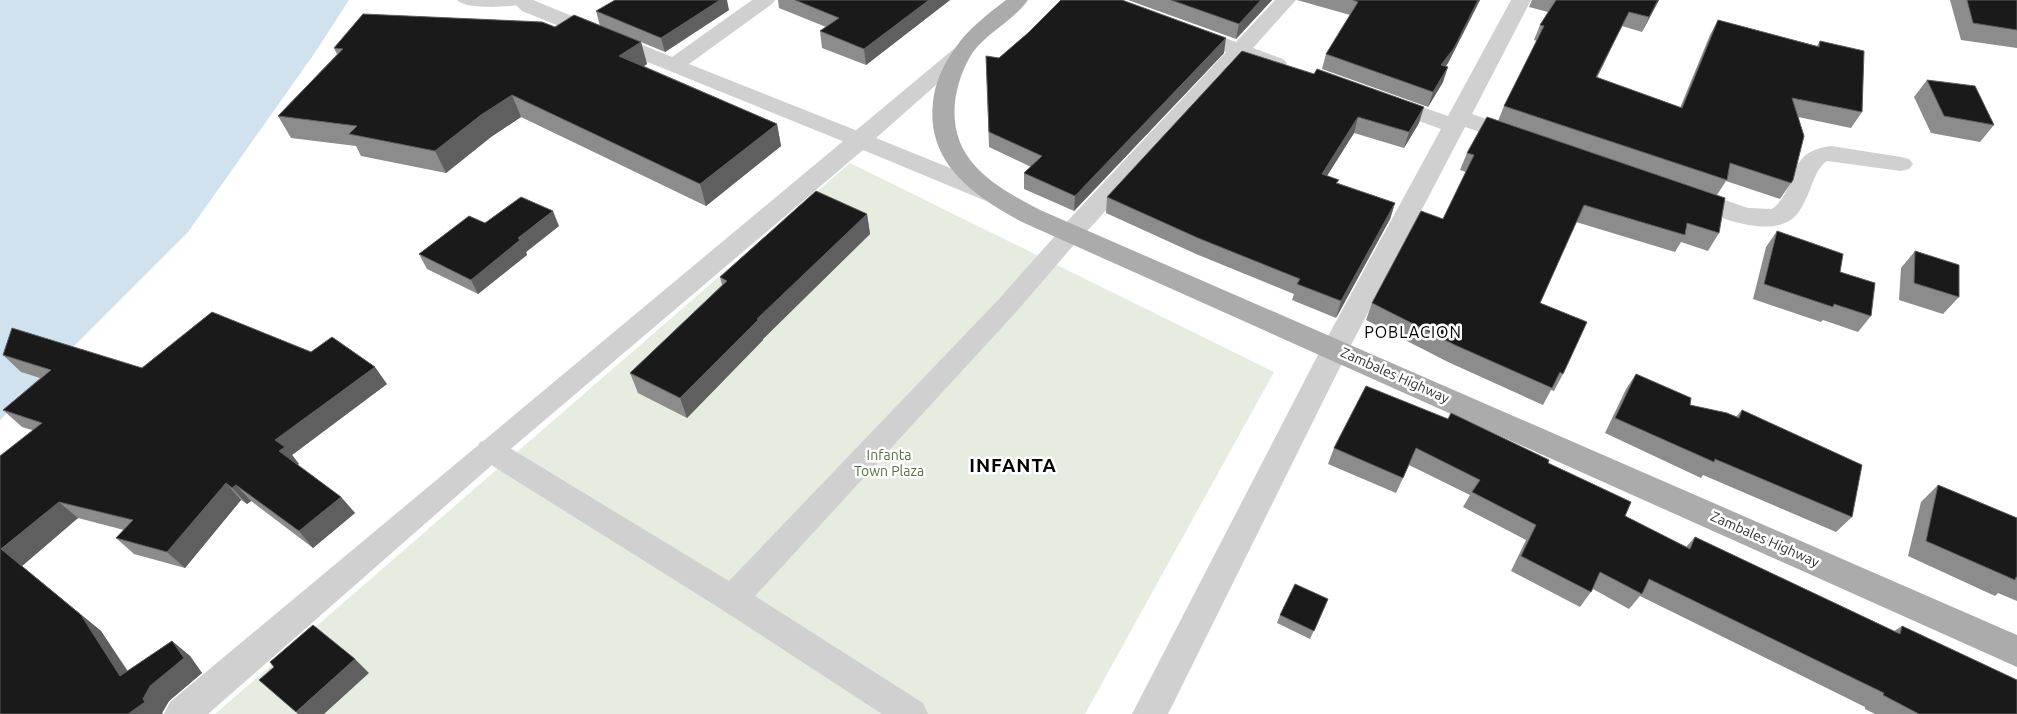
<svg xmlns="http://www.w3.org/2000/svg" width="2017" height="714" viewBox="0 0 2017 714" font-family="Ubuntu,sans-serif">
<rect width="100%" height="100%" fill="#fff"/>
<path fill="#e6ecdf" d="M850,163L1274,372L1085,714H215Z"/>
<path fill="#cfe2ee" d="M0,0H349L314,54L188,232L0,420Z"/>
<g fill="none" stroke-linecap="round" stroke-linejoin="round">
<path fill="#d0d0d0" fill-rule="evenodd" d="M457,0H527V1L525,4C512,7 466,10 457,0Z"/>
<path fill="#d0d0d0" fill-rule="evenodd" d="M1070,226L1078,228L1082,234L1078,240L1017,311L755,596L923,703L928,714H882L721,609L480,458L476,450L480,442L490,439L500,442L729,581L999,299L1062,228Z"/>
<path fill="#d0d0d0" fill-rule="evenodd" d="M511,0H533L672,57L752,0H775L772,4L689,64L868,135L871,140L868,145L860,147L852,145L522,11Z
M1275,0H1296L1253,48L1283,59L1287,63L1283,67L1276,69L1244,59L1079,240L1070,242L1061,240L1058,234L1061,228L1226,52L1182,36L1179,32L1182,28C1198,24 1220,36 1236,42Z
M1511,0H1531L1472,114L1527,133L1530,138L1527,143L1519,145L1465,127L1349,349L1168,714H1132L1321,349L1441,129L1379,107L1376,102L1379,97L1387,95L1448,116Z
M1831,146L1901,157L1909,159L1913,164L1909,169L1901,171L1827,161C1815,169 1812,188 1805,201C1802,207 1798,215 1792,219C1764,240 1707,212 1679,201L1675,195L1679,189L1687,187L1748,208L1772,209C1801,187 1783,152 1831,146Z"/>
<path fill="#d0d0d0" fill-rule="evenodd" d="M963,45L970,47L973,51L970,55L876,138L1002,189L1006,195L1002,201L994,203L986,201L863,150L500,458L208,714H164L170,702L956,47Z"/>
<path fill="#ababab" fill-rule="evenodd" d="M1006,0H1028C1014,20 988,32 973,52C963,67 957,85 955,102C949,161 994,186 1040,210L2017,635V667L1022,222C975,196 926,164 933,102C935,82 944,63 956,47C969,28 988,14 1006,0Z"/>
</g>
<path fill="#8c8c8c" d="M778,0H950L866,65L822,48L820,31L826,27L779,8Z
M1128,0H1272L1236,39Z
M1297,0H1480L1448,63L1446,66L1443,82L1428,107L1322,69L1326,54L1350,15Z
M1532,0H1659L1642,32L1622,26L1597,78L1680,108L1710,35L1718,20L1817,46L1820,41L1862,112L1851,128L1798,117L1793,180L1780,199L1726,181L1717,195L1498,121L1504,106L1537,41L1534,40L1540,25L1548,12L1529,7Z
M1950,0H2017V48L1961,40Z
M729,10L665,52L641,42L647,64L644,66L777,124L781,146L706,206L521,117L491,137L446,173L361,156L356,146L291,138L278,116L337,54L334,48L555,27L600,26L596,11Z
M1028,33L1224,53L1074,211L1024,189V173L1031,167L989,147L986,56L999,58Z
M1242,51L1419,123L1404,148L1354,133L1327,176L1338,183L1395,203L1390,219L1336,318L1292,300L1294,294L1196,254L1106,213L1107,197Z
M1927,80L1994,125L1980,142L1931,133L1914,97Z
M1467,153L1719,233L1708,251L1681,242L1675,252L1576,222L1540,303L1563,374L1554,391L1551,390L1543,405L1448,362L1366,320L1372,303L1443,219L1466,172L1460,170Z
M867,214L870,234L763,339V340L687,418L638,393L630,373L722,285L720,277Z
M485,223L559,226L526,252L527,255L478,294L427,269L419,254Z
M1777,231L1840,272L1871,316L1858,332L1823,320L1821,322L1753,299L1766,247Z
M1915,251L1959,297L1943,314L1899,300L1901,268Z
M3,355L142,368L387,384L292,455L299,464L297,465L341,497L355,513L313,548L251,501L247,504L241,500L185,568L134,554L116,538L124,530L78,518L22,566L101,631L128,671L172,641L190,656L202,673L169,701L162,713L0,714L32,430L22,427L3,410L40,378L21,372Z
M1636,374L1690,405L1736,417L1742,410L1852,517L1836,532L1703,475L1701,478L1605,433L1626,389Z
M1366,386L1548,463L1625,516L1686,547L1695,537L1894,631L1902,626L2017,714H1875L1865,709V707L1640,596L1629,609L1593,589L1580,607L1511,571L1526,540L1463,507L1470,495L1409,465L1396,493L1328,464L1334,448Z
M1938,485L2017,518V601L1998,593L1995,596L1908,556L1921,502Z
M1328,599L1310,639L1277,623L1280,615Z"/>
<path fill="#5f5f5f" d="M720,0H727L729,10L665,52L661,38Z
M929,0H950L866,65L864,49Z
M1261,0H1272L1236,39L1239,24Z
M1478,0H1480L1448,63L1436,80L1441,65Z
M1658,0H1659L1642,32L1649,17Z
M1226,38L1224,53L1074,211L1075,196Z
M641,42L647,64L626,78L619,56Z
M1448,67L1443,82L1428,107L1433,92Z
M512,95L521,117L491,137L446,173L435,151L481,115Z
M1424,107L1419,123L1404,148L1409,132Z
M1358,117L1354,133L1318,190L1322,174Z
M777,124L781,146L706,206L700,184Z
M1395,203L1390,219L1336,318L1341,301Z
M553,211L559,226L526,252L527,255L478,294L471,280L518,238Z
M867,214L870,234L763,339V340L687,418L680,398L757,319Z
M375,367L387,384L292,455L299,464L293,468L279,451L275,440Z
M226,483L241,500L185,568L167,552Z
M236,485L251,501L247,504L232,488Z
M341,497L355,513L313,548L299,531Z
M59,502L78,518L22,566L101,631L140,691L120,676L1,549Z
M172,641L190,656L202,673L169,701L162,713L163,714H128L143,699Z
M355,659L369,673L324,714H298L296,712Z"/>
<path fill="#1a1a1a" stroke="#5f5f5f" d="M615,0H720L661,38L596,11Z
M795,0H929L864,49L820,31L839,18Z
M1061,0H1122L1226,38L1075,196L1024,173L1042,156L989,132L986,56L999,58L1028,33Z
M1171,0H1261L1239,24Z
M1353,0H1478L1454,48L1441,65L1448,67L1433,92L1326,54L1358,2Z
M1556,0H1658L1649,17L1629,12L1596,77L1682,108L1718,20L1819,47L1820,41L1864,51L1862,112L1792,98L1804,136L1793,180L1791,183L1730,163L1727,180L1504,106L1544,26L1540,25Z
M1967,0H2017V30L1973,23Z
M363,14L542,22L555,27L574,15L641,42L619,56L777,124L700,184L512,95L481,115L435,151L349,134L357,126L278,116L343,49L334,48Z
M1242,51L1314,74L1317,69L1424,107L1409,132L1358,117L1322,174L1339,180L1336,183L1395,203L1341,301L1297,284L1300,279L1198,238L1107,197Z
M1927,80L1975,86L1994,125L1944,116Z
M1487,117L1725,198L1719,233L1687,223L1685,235L1584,205L1540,303L1587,322L1563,374L1560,372L1552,388L1455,345L1372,303L1421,211L1443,219L1474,155L1467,153Z
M816,191L867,214L757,319L758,320L680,398L630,373L727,281L720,277Z
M521,197L553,211L518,238L520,240L471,280L419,254L469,216L485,223Z
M1777,231L1843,254L1840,272L1875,283L1871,316L1834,304L1833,307L1764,284Z
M1915,251L1959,265V297L1914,283Z
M212,312L311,352L332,337L375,367L275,440L285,447L279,451L341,497L299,531L236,485L232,488L226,483L167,552L116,538L133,520L59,502L1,549L81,615L120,676L172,641L184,658L150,686L143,699L145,702L128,714H0V456L42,423L3,410L51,370L3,355L12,328L142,368Z
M1636,374L1691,398L1690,405L1727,413L1739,418L1742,410L1862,465L1852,517L1715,459L1714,462L1615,418Z
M1366,386L1448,419L1451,413L1549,460L1548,463L1631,502L1625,516L1690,549L1695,537L1900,634L1902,626L2017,680V714H1919L1883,695L1884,693L1649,579L1642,594L1600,572L1591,592L1521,556L1536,525L1472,492L1480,480L1416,448L1403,478L1334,448Z
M1938,485L2017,518V577H2016L2015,580L1926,541Z
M1295,584L1328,599L1314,631L1280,615Z
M313,625L355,659L296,712L259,680L274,667L270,662Z"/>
<g text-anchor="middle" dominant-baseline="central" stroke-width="5" stroke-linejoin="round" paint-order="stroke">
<g font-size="14" fill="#333" stroke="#fff">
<text transform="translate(1395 375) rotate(24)">Zambales Highway</text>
<text transform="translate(1765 539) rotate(24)">Zambales Highway</text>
</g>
<g font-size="14" fill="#56703f" stroke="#fff">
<text x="889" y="455">Infanta<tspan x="889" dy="16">Town Plaza</tspan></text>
</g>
<g font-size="16" letter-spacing="1" fill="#000" stroke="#fff">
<text x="1413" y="332">POBLACION</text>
</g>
<g font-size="19" font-weight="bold" letter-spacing="1" fill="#000" stroke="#fff">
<text x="1013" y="465">INFANTA</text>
</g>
</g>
</svg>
